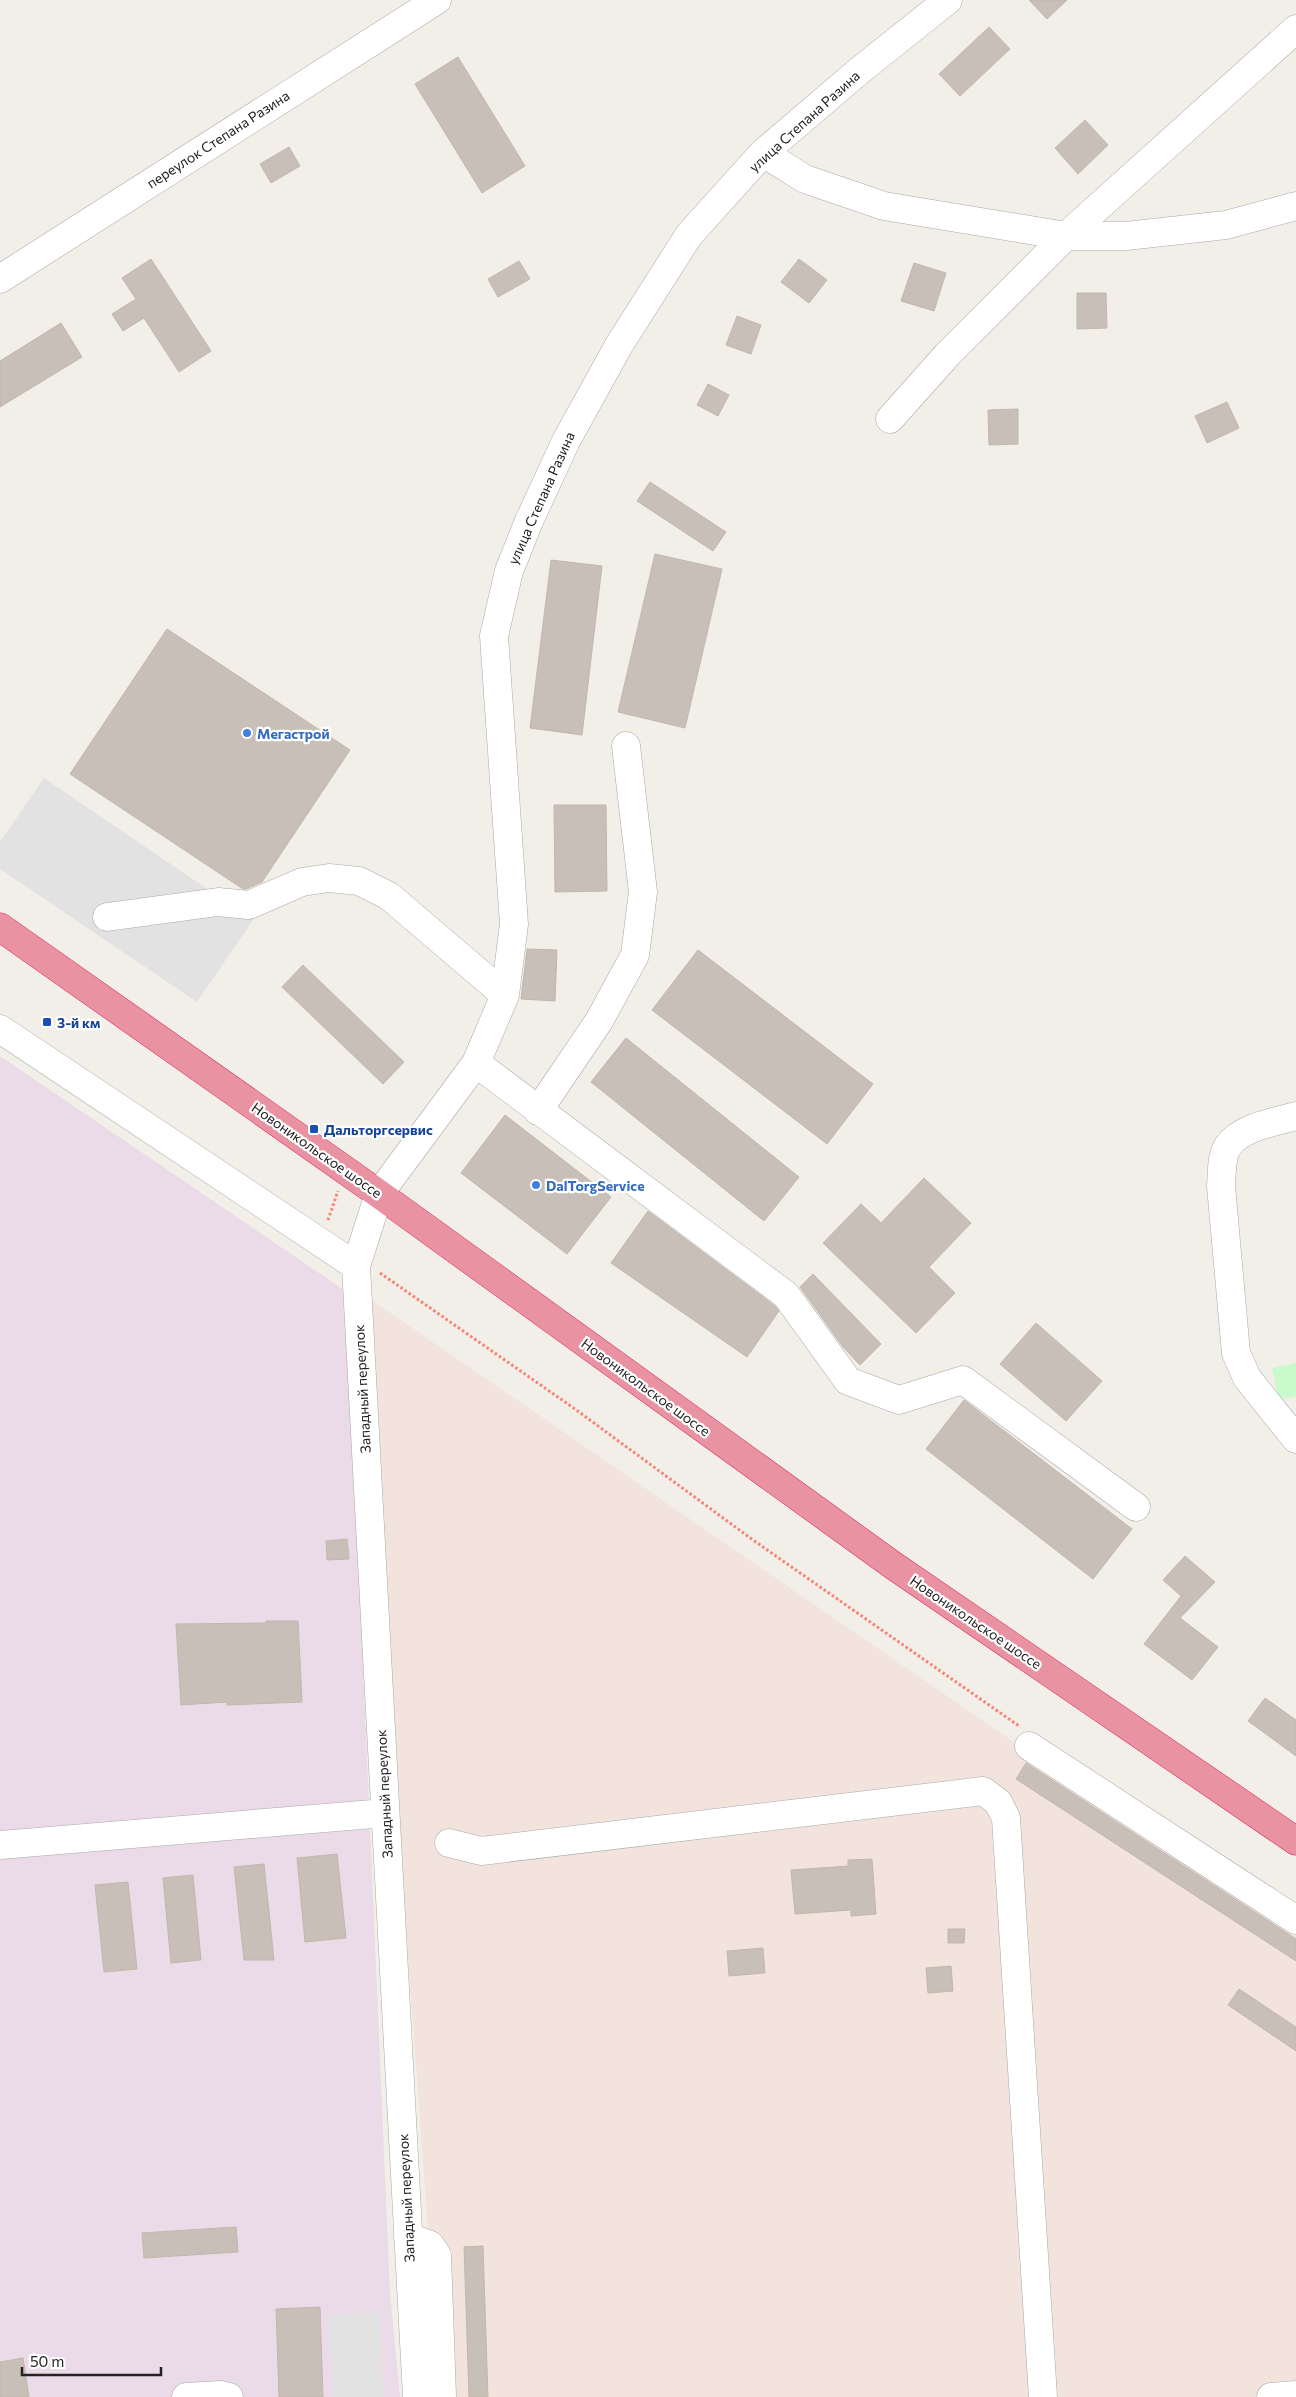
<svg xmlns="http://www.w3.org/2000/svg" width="1296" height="2397" viewBox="0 0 1296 2397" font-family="Commissioner,sans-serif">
<rect width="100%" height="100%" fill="#f2efe9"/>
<path fill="#ebdbe8" d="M0,1056L347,1292L390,2293L400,2397H0Z"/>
<path fill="#f3e3dd" d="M360,1292L1296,1936V2397H440Z"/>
<path fill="#c8facc" d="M1296,1363V1396L1279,1400L1272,1368Z"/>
<path fill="#e2e2e2" d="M44,778L253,920L197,1002L0,869V842Z
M380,2312L383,2397H332L328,2315Z"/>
<path fill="#c7bfb8" stroke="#c4b6ab" d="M1029,0H1067L1047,19Z
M989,27L1010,49L960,96L939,74Z
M458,57L525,166L482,193L415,84Z
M1085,120L1108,145L1078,174L1055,148Z
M289,147L300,166L271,183L260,164Z
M151,259L211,351L179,372L144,318L123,331L112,314L136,299L122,278Z
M799,259L827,280L809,303L781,282Z
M519,261L530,279L498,297L488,279Z
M914,263L946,273L934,311L901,301Z
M1077,293H1106L1107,328L1077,329Z
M737,316L761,325L751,354L726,345Z
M61,323L82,357L0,407V361Z
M708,384L729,395L718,416L697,405Z
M1227,402L1239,428L1207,443L1195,416Z
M1018,409V444L989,445L988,410Z
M650,482L726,532L713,551L637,501Z
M655,554L722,569L685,728L618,712Z
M551,560L602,566L582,735L530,728Z
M167,629L350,750L262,882L246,889H243L70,774Z
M554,805H606L607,891L555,892Z
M527,949L557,950L555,1001L521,999Z
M698,950L873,1084L827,1144L652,1010Z
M303,965L404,1062L383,1084L282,987Z
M626,1038L799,1177L764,1221L591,1082Z
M505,1115L611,1197L567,1254L461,1173Z
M924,1178L971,1223L929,1267L955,1293L916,1333L823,1243L861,1204L881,1223Z
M648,1211L775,1306L779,1311L747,1357L611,1263Z
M813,1274L881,1344L860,1365L843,1347L800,1287Z
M1036,1323L1102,1381L1066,1421L1000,1364Z
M964,1400L1132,1529L1093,1579L926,1449Z
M347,1539L349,1559L327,1560L326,1541Z
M1185,1556L1215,1582L1180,1618L1218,1647L1192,1680L1144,1644L1181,1596L1163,1580Z
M266,1621H298L302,1702L227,1705V1702L181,1705L176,1624L266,1623Z
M1265,1698L1296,1720V1756L1248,1721Z
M1026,1763L1296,1939V1961L1016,1779Z
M337,1854L346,1938L305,1942L297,1858Z
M872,1859L876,1914L851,1916V1910L795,1914L791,1870L848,1866V1860Z
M264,1864L274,1960H244L234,1867Z
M193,1875L201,1960L171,1963L163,1878Z
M128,1882L137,1969L104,1972L95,1885Z
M948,1929H965L964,1943H948Z
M763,1948L765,1973L729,1976L727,1951Z
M951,1966L953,1991L928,1993L926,1968Z
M1239,1989L1296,2027V2051L1228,2005Z
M236,2227L238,2252L144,2258L142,2233Z
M483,2246L488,2397H469L464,2247Z
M320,2307L323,2397H279L276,2309Z
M23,2358L29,2397H0V2362Z"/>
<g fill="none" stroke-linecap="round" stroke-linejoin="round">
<g stroke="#a9a9a9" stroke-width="29">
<path id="minor" d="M763,153L805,179L884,206L1066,236H1126L1226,225L1296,206
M0,279L437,0
M890,419L947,355L1066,236L1296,29
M107,917L218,902L249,905L302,882L329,878L359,881L389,896L505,995
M0,1029L356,1266
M476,1063L786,1295L848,1381L899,1400L963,1380L1136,1507
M538,1111L599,1021L635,955L643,892L626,746
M1296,1116C1275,1122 1241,1127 1228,1146C1221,1156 1222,1174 1221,1186L1236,1353L1247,1378L1296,1439
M1029,1746L1296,1920
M449,1843L481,1851L983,1791L998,1802L1006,1818L1043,2397
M0,1845L385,1813
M408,2237L430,2245L437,2255L442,2397
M186,2397L221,2395L229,2397
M417,2397L356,1266L379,1194L476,1063L505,995L514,924L494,636L509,571L529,521L566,441L619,345L689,235L763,153L859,71L948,0
M1271,2397L1296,2395"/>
</g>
<g stroke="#dc2a67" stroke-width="29">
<path id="highway" d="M0,927L379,1194L894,1566L1296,1841"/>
</g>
<path stroke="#fa8072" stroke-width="3" stroke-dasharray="2.5 2.5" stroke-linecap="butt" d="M328,1220L338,1191
M380,1273L575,1409L753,1540L1019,1726"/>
<use href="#minor" stroke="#fff" stroke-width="28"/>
<use href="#highway" stroke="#e892a2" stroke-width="28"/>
</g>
<g fill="#3f7fe0" stroke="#fff" stroke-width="2">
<circle cx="247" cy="733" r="5"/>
<circle cx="536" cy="1185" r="5"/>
</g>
<g fill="#1a4fb4" stroke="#fff" stroke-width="2">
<rect x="42" y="1017" width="10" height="10" rx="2.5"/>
<rect x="309" y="1124" width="10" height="10" rx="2.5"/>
</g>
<g text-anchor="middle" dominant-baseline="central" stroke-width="4.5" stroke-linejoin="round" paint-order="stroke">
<g font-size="14" fill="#222" stroke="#fff">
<text transform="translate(804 121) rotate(-42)">улица Степана Разина</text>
<text transform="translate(218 139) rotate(-33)">переулок Степана Разина</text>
<text transform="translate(541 498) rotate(-66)">улица Степана Разина</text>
<text transform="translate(317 1150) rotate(35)">Новоникольское шоссе</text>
<text transform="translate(646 1387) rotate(36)">Новоникольское шоссе</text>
<text transform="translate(362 1389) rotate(-93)">Западный переулок</text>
<text transform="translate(976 1622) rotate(34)">Новоникольское шоссе</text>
<text transform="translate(384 1794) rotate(-93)">Западный переулок</text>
<text transform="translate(406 2198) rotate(-93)">Западный переулок</text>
</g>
<g font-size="14" font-weight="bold" fill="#366cbe" stroke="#fff" text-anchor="start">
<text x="257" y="733">Мегастрой</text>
<text x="546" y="1185">DalTorgService</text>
</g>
<g font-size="14" font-weight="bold" fill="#164399" stroke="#fff" text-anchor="start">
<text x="57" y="1022">3-й км</text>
<text x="324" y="1129">Дальторгсервис</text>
</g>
</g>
<path d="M22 2367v8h139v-8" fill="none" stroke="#222222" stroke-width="2.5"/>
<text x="30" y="2367" font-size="15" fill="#222222" stroke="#ffffff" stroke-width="4" paint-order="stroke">50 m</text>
</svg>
